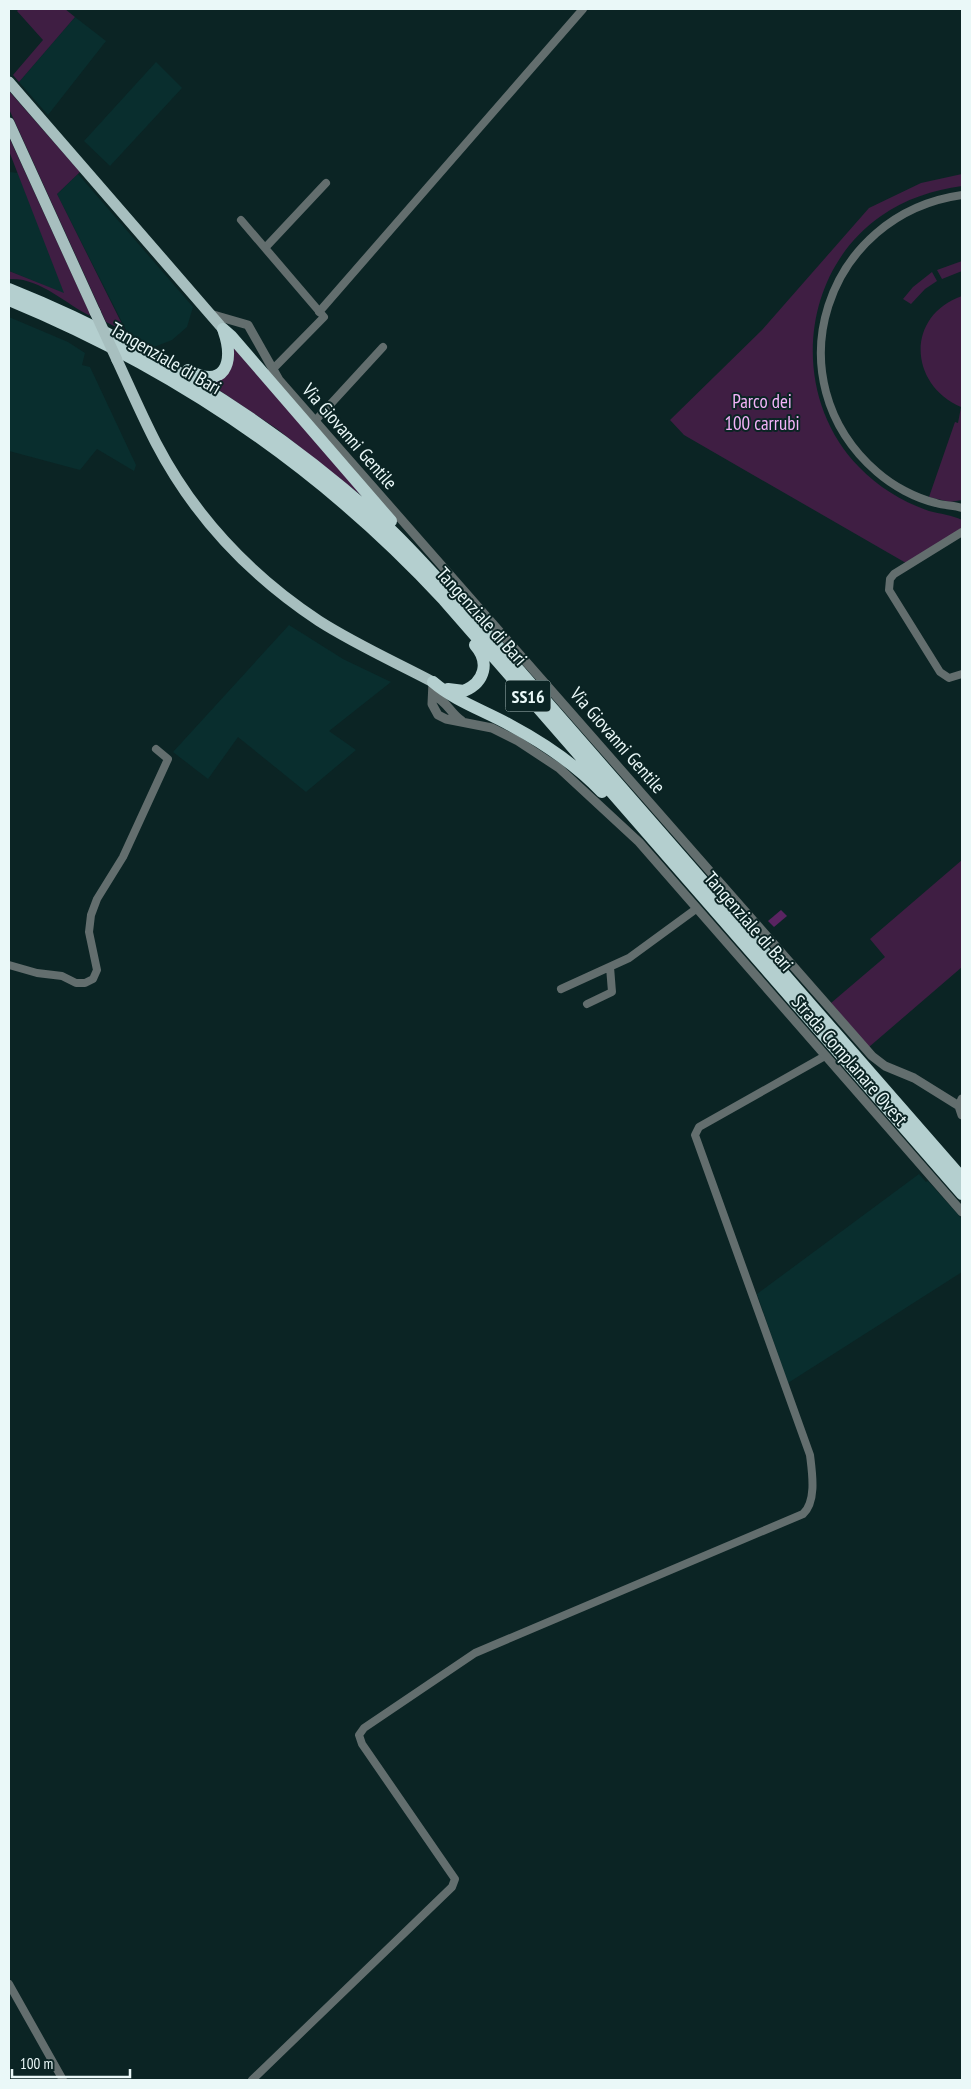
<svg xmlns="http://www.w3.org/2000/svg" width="971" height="2089" viewBox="0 0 971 2089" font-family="'PT Sans Narrow',sans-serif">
<rect width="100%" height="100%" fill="#0b2424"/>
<path fill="#092e2e" d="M75,17L106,41L48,115L19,82Z
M156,62L182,88L110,166L84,141Z
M9,172L18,173L65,294L9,271Z
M78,174L193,307L187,327L172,340L154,347L127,332L57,194Z
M9,317L68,342L85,353L82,365L90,367L136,465L134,471L97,449L80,470L9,451Z
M289,625L343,659L391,682L329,731L356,750L306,792L238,737L208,779L173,752Z
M919,1174L926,1182L928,1181L962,1219V1272L788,1383L757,1294Z"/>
<path fill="#3f1e43" d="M19,9H65L75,17L19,82L13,75L43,40L17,11Z
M9,91L80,172L57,194L126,332L106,322L9,109Z
M9,137L91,316C65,304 40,277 9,279V271L64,293L9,151Z
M962,174V186C933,190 905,199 881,216C799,273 790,397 859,467C878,487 903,502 929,511C940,514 952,515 962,520V529L906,563L684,435L670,420L762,330L869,208L921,183Z
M962,261V271L942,279L937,270Z
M932,272L937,281L925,289L911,304L903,299L913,287Z
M962,296V500L950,502L929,497L955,422L958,423L961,407C909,385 905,316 962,296Z
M234,348L367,500L277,429L207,382Z
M962,860V967L869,1047L831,1003L885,957L870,939Z"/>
<path fill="#5a2461" d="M781,910L787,916L774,927L768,921Z"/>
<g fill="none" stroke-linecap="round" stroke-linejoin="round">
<path stroke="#636e6e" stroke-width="8" d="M962,195C826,214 770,379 877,472C893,486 915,498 936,503C945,506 954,505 962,508
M241,220L324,317L272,370
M265,248L326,183
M319,312L583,9
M315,421L383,347
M962,532L894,574L890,579L889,590L940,672L949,678L962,674
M9,965L37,973L62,976L76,983H85L93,979L97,970L89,932L91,915L97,899L123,857L168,759L156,749
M561,989L629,958L696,909
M587,1004L612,992L610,967
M9,1984L63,2080
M252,2080L452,1887L455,1879L362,1744L359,1735L364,1728L475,1653L803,1514C817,1501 812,1472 810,1455L695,1135L699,1127L825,1056"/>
<path stroke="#636e6e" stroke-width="9" d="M210,314L248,325L279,380L872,1056L885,1066L914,1078L959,1106
M433,682L432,704L438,715L446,719L492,728L518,741L559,768L639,842L962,1212
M433,695C447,701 450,713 462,721
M962,1099L959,1106L962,1115"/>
<path stroke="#a7bfbf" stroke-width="11" d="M9,82L223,329
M9,123L95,312
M117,360C130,388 142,416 156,443C194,516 251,576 319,621C355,644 395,662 433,682"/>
<path stroke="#b4cfcf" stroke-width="12" d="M9,289C149,345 279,428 391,530C418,556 443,585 469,613L962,1178
M9,300C176,369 321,467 444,600L962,1194
M223,329L231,336L391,521
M188,370C224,390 235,363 224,332
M433,682C455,701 485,711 510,725C542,742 577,766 602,792
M448,689L464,691C485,682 490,662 475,645"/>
<path stroke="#a7bfbf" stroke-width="11" d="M95,312L117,360"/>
</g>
<g text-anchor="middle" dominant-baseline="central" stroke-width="4" stroke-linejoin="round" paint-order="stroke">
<rect fill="#0b2424" stroke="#a7b8b8" stroke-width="1" x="505.5" y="680.5" width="45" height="31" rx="4"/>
<g font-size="18" font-weight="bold" fill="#eaf8f8">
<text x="528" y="696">SS16</text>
</g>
<g font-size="19" fill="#eaf8f8" stroke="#0b2424">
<text transform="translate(166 358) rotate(30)">Tangenziale di Bari</text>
<text transform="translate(350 436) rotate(49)">Via Giovanni Gentile</text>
<text transform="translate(482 616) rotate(48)">Tangenziale di Bari</text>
<text transform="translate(618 740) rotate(49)">Via Giovanni Gentile</text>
<text transform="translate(749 921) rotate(49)">Tangenziale di Bari</text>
<text transform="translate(850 1060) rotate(49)">Strada Complanare Ovest</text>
</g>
<g font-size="19" fill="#f3b3f9" stroke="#0b2424">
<text x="762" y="401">Parco dei<tspan x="762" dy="22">100 carrubi</tspan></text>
</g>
</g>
<rect width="971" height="2089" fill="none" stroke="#eaf8f8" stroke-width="20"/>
<path d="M12 2069v8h118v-8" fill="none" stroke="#eaf8f8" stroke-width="2.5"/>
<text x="20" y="2069" font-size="15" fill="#eaf8f8" stroke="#0b2424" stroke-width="4" paint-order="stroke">100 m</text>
</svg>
